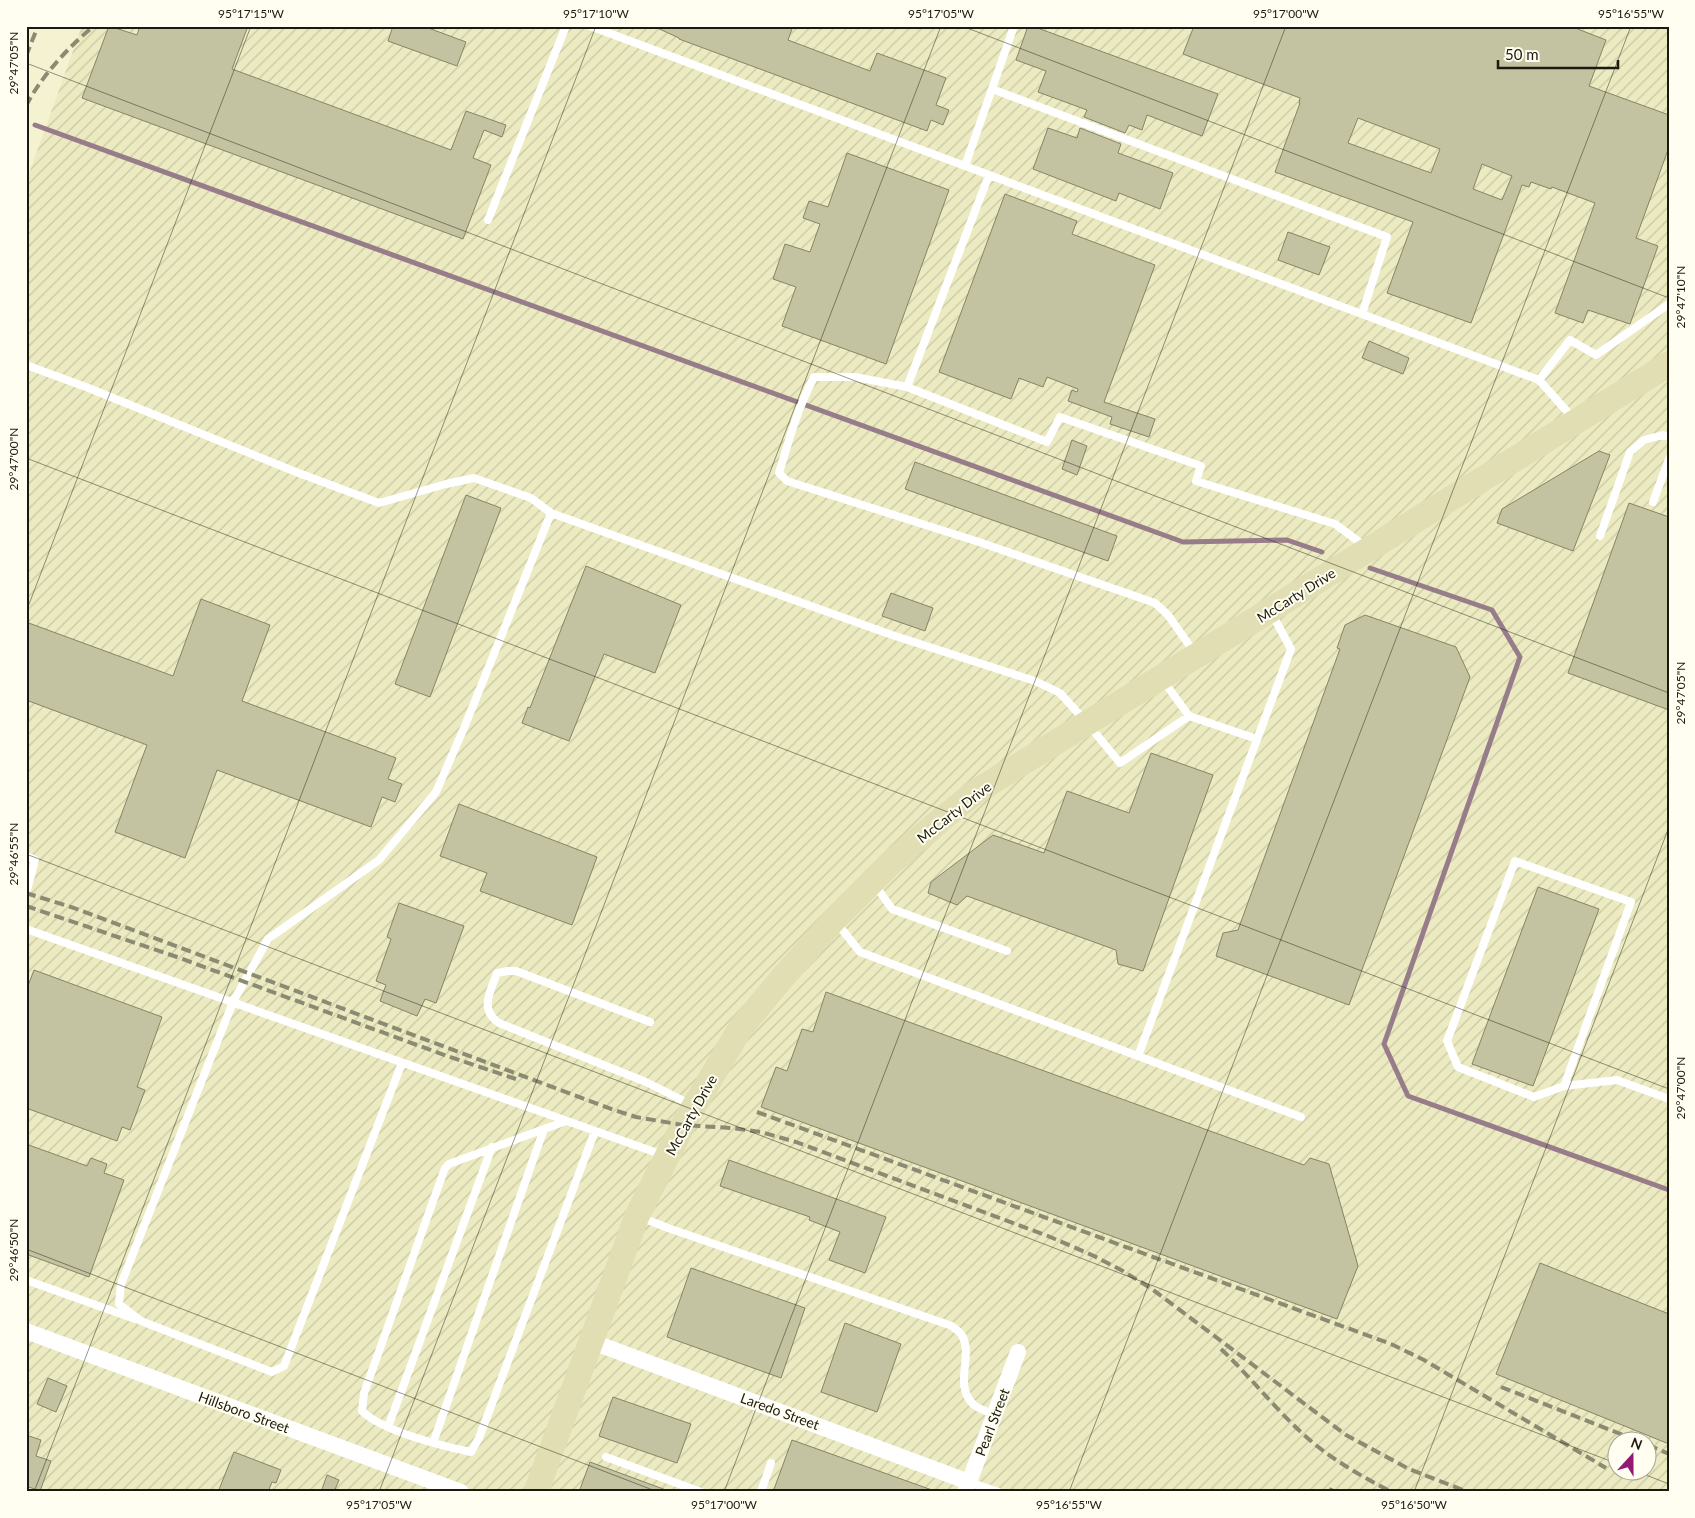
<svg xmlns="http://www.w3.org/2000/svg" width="1695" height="1518" viewBox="0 0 1695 1518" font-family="Lato,sans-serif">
<defs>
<pattern id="industrial-furrows" width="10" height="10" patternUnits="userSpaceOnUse" patternTransform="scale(1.25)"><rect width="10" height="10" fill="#ebeac0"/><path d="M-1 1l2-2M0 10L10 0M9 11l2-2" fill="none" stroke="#c9c8a4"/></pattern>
</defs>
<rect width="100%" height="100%" fill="#f4f2d0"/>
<path fill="url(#industrial-furrows)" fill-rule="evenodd" d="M82,26H1669V1492H26V182ZM1618,1440H1648V1470H1618Z"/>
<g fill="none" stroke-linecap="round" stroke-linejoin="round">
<path stroke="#977d89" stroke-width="5" d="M35,125L1183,542L1287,540L1322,552
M1370,568L1492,610L1520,657L1384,1044L1408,1096L1669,1190"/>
</g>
<path fill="#c4c3a1" stroke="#868465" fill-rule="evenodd" d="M109,26L137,35L140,26H248L232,69L451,150L466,111L506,125L502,137L484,130L473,158L491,165L463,239L82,98Z
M393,26H423L466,42L457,66L388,41Z
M653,26H793L788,40L870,71L877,53L946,78L936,105L949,110L943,125L931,120L927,131L679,39V38Z
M1028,26H1032L1218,94L1202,136L1147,115L1142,130L1129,125L1125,133L1084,117L1087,110L1038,92L1046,71L1016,60Z
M1194,26H1570L1606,40L1589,86L1669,115V147L1636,238L1658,246L1630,324L1588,310L1583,323L1555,313L1595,203L1552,187L1551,189L1531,182L1529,187L1522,185L1471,323L1387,293L1413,222L1275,172L1300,103H1299L1300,98L1183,54ZM1358,118L1440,149L1431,173L1348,143ZM1482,164L1512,176L1502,200L1473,189Z
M1048,128L1077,138L1080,128L1121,144L1118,153L1173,173L1160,209L1119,193L1116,201L1033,169Z
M847,153L949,190L886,364L782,326L796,287L773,279L785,244L810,252L820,224L803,218L809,201L828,207Z
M1005,194L1077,221L1072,234L1155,265L1104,402L1155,419L1149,437L1110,424L1112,417L1068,401L1072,390L1077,392L1078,389L1047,377L1043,387L1019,378L1011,399L939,372Z
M1288,232L1330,247L1319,275L1278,260Z
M1369,341L1409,358L1403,374L1362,358Z
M1072,440L1087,446L1077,475L1062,469Z
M1599,451L1610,455L1573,551L1497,523L1502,509Z
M915,462L1117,536L1108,561L905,489Z
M466,495L501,508L430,697L395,684Z
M1629,503L1669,517V710L1568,673Z
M586,566L681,605L655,673L604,654L569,741L522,723L528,707L530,708Z
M891,593L933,608L925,631L882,616Z
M201,599L270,625L242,701L396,758L388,779L402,784L395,802L382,797L371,827L217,770L185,858L115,832L147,745L26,700V622L173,676Z
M1365,615L1456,647L1470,677L1349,1005L1216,956L1223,933L1238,930L1340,649L1337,648L1345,625Z
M1151,753L1213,775L1143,971L1118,964L1116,950L967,896L957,905L928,893L931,882L993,835L1044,853L1067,791L1129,813Z
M459,804L597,857L572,925L480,891L487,873L440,856Z
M1538,887L1599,909L1533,1086L1472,1064Z
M399,903L464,926L436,1003L425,999L417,1016L380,1001L386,985L376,981L391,939L387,937Z
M34,970L162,1017L137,1087L145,1090L130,1130L122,1127L117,1141L26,1108V991Z
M826,992L1304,1165L1310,1158L1329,1164L1358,1266L1337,1319L761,1107L776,1067L787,1071L802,1029L813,1032Z
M26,1144L87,1166L91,1158L107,1164L104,1173L124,1180L89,1277L26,1254Z
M729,1160L886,1217L865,1273L829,1260L840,1232L809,1220L810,1217L720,1186Z
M1540,1263L1669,1314V1444L1496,1374Z
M691,1268L805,1308L781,1378L667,1337Z
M845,1323L901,1344L877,1412L821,1392Z
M48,1378L67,1386L56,1412L37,1404Z
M613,1397L691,1424L677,1463L599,1436Z
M26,1435L41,1440L36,1456L51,1461L40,1491L26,1486Z
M792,1440L932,1490V1492H773Z
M234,1452L281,1470L276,1483L272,1482L268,1492H218Z
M590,1462L666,1490V1492H579Z
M327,1475L339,1480L334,1492H321Z"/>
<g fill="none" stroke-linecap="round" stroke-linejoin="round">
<path stroke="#fff" stroke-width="8" d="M590,26L1539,380L1573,418
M992,89L1387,237L1362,314
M965,166L1014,26
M989,175L907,387L1047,442L1060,417L1201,466L1196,481L1335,524L1366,547
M488,220L566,26
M26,365L86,387L296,472L379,503L446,484L474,478L531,498L551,513L464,728L436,792L379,860L268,939L233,1002L121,1284L119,1304L141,1321L272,1372L284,1366L402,1063
M1539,380L1570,340L1596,355L1669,304
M907,387L855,377H814C798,407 789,440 779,473L787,481L979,542L1155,603L1168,615L1194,652
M1653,502L1669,459
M551,513L892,635L1035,681L1060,693L1087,723L1120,763L1189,716
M1600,536L1630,452L1644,440L1663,435L1669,437
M1162,679L1189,716L1257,739
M26,856L35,860L26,894
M1515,861L1631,902L1564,1086L1534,1097L1458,1067L1447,1041Z
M875,885L892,909L1007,951
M836,922L860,952L1301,1117
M26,929L663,1155
M650,1022L516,971H508L497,973C490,993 479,1009 499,1023L646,1082L692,1105
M1138,1056L1291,649L1272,614
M1564,1086L1617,1080L1669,1099
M566,1121L449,1164L445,1168L364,1393L362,1411C382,1431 442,1446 471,1452L479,1438L595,1131
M640,1217L668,1228L952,1326C955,1329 959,1331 961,1334C975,1355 952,1385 974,1405C979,1409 988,1412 995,1415
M26,1280L135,1319
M388,1427L492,1147
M433,1443L544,1129
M606,1457L701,1492
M969,1482L999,1492
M761,1492L771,1463"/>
<path stroke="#fff" stroke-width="16" d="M26,1331L461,1492
M590,1341L969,1482
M966,1490L1018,1352"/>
<path stroke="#e0deb2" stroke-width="25" d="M536,1492L637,1216L683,1125L740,1029L783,977L834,920L892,862L943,818L977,791L1669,364"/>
<path stroke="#8b8a72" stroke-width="4" stroke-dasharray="10 5" stroke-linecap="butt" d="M26,56L38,26
M26,106C40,78 69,46 94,26
M26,893L74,908L614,1110L636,1117L683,1125L731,1128L761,1132L796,1142L1048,1236L1094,1256L1123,1271L1152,1289L1346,1435L1409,1469L1468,1492
M26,906L177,957L447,1056L516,1079
M757,1112L1391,1344L1424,1360L1606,1468
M1221,1349C1254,1380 1281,1417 1317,1446C1340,1464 1366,1479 1392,1492
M1501,1387L1636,1440
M1648,1445L1669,1454
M1329,1489L1336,1492"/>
</g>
<path fill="none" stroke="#1b1a0e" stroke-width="1" stroke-opacity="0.45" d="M962,26L1669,298M26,63L1669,693M26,458L1669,1089M26,612L251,26M26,854L1618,1464M26,1249L658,1492M1633,1470L1669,1484M34,1492L596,26M379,1492L941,26M724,1492L1286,26M1069,1492L1631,26M1414,1492L1669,827"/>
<g text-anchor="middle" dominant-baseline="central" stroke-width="4" stroke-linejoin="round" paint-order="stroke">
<g font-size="14" fill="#1b1a0e" stroke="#fffef1">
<text transform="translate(1296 595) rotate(-32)">McCarty Drive</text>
<text transform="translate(954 812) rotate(-38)">McCarty Drive</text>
<text transform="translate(691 1115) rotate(-61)">McCarty Drive</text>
<text transform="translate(780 1411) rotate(20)">Laredo Street</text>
<text transform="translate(244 1412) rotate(20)">Hillsboro Street</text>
<text transform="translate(992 1422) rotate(-69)">Pearl Street</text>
</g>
</g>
<rect width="1695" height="1518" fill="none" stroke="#fffef1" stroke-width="55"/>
<g transform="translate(1632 1456) rotate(21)"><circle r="24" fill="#fffef1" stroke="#a4a396"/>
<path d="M0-4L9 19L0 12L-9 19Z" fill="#931975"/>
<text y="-8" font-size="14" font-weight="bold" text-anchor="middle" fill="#1b1a0e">N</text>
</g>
<path d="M1498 60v8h120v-8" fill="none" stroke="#1b1a0e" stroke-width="2.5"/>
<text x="1505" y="60" font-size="15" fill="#1b1a0e" stroke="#fffef1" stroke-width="4" paint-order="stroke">50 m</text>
<rect x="28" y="28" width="1640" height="1462" fill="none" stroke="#1b1a0e" stroke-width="2"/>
<g font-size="12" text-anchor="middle" fill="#1b1a0e">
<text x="251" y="18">95°17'15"W</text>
<text x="596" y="18">95°17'10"W</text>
<text x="941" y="18">95°17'05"W</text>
<text x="1286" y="18">95°17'00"W</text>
<text x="1631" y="18">95°16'55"W</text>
<text transform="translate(14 63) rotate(-90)" y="4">29°47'05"N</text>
<text transform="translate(1681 297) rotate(-90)" y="4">29°47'10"N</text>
<text transform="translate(14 459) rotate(-90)" y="4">29°47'00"N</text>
<text transform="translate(1681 693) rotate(-90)" y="4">29°47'05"N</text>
<text transform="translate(14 854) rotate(-90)" y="4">29°46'55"N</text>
<text transform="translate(1681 1088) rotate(-90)" y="4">29°47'00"N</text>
<text transform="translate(14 1250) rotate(-90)" y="4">29°46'50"N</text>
<text x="379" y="1509">95°17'05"W</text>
<text x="724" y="1509">95°17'00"W</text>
<text x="1069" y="1509">95°16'55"W</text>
<text x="1414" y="1509">95°16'50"W</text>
</g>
</svg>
